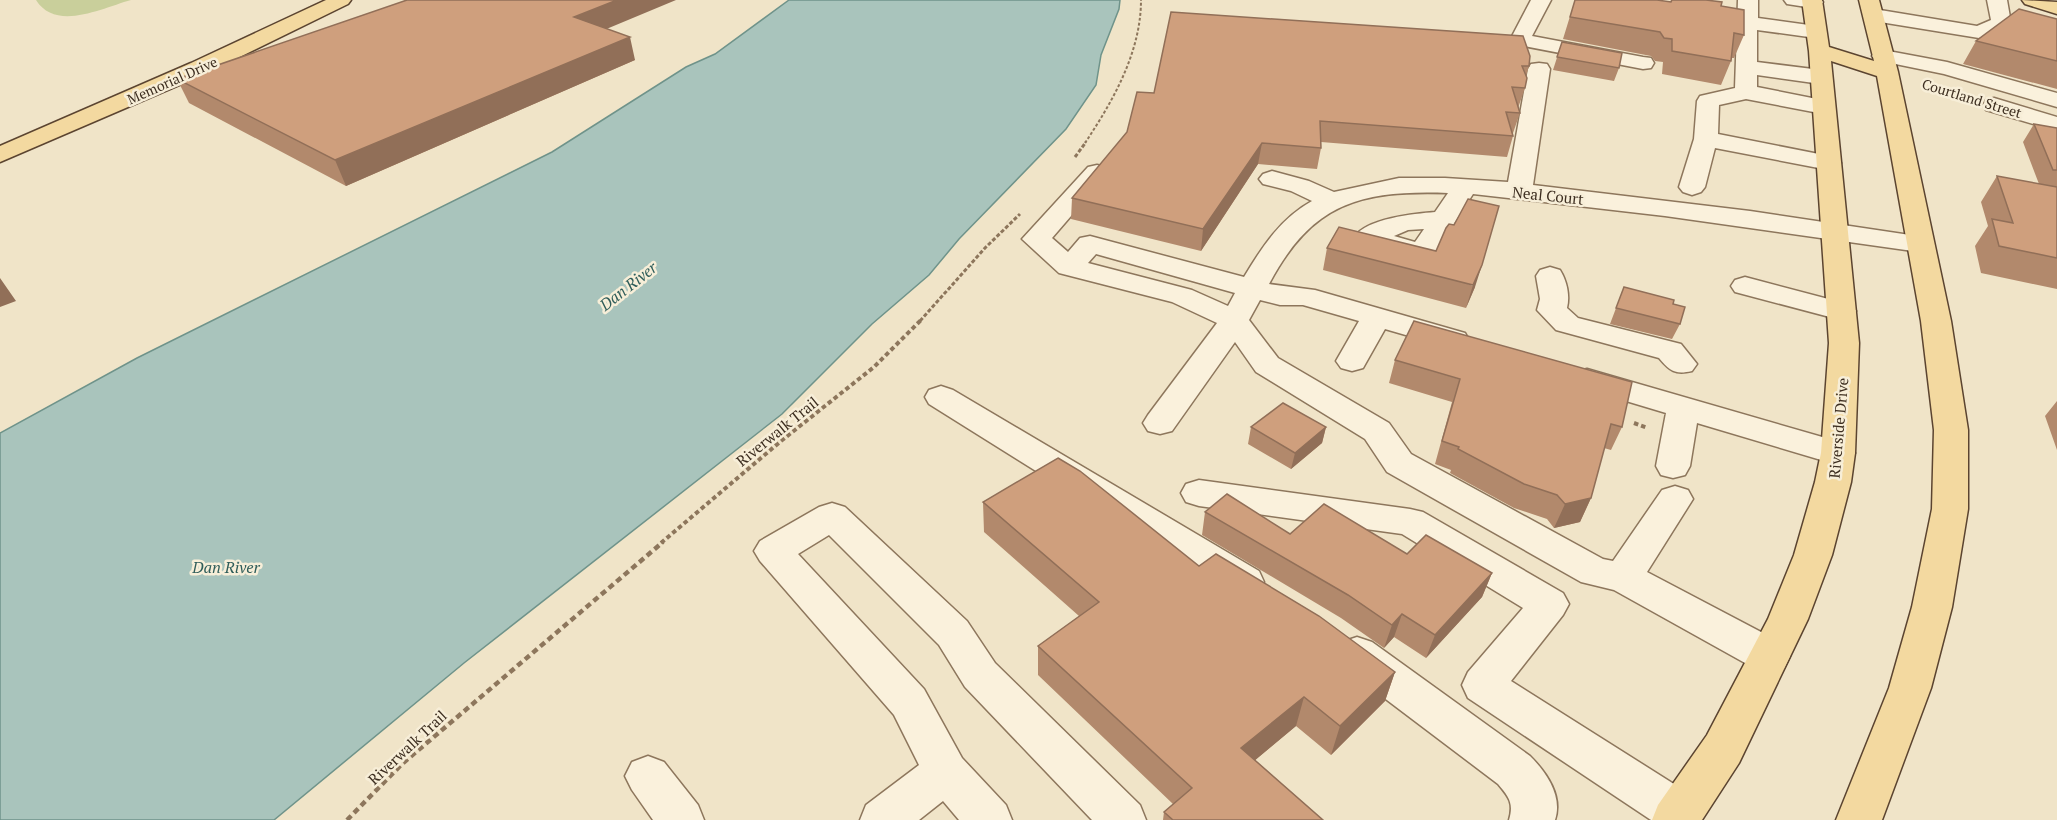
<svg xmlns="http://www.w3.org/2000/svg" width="2057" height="820" viewBox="0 0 2057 820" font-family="'PT Serif',serif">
<rect width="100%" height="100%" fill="#f0e4c8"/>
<path fill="#c9cf9b" d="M36,0H131C102,8 56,32 36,0Z"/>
<path fill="#a9c4bc" stroke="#6f938a" stroke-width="1.5" d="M789,0H1120L1119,9L1101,55L1096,85L1066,129L959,239L929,275L872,324L782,414L464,663L274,820H0V433L137,358L552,152L686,67L715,54Z"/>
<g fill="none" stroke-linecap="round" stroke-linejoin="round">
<g stroke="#8d765c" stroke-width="3">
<path id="minor" d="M1531,0H1551L1532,36L1643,57L1651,58L1654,63L1651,68L1643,69L1513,44L1510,40Z
M1738,0H1758V18L1816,26L1823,28L1826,32L1823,36L1816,38L1757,30V62L1821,70L1829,72L1832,77L1829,82L1821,84L1757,75V87L1832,102L1835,107L1832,112L1824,114L1746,99L1719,105L1718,134L1829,156L1838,158L1841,163L1838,168L1829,170L1715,148L1705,187L1701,192L1692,195L1683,192L1679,187L1694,139L1697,101L1700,96L1735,88Z
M1784,0H1821L1823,2L1820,6L1813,8L1787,4Z
M1987,0H2007L2011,23L2008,27L1979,38L1874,21L1867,19L1864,15L1867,11L1874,9L1977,26L1991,20Z
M1883,50L1947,62L2057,93V107L1944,74L1876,60L1872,56L1876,52Z
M1539,63L1547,64L1550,69L1533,185L1750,211L1930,238L1934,244L1930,250L1920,252L1665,216L1473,194L1431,259L1421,261L1358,243L1354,237C1368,218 1413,214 1435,212L1448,193C1360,190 1312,203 1269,284L1315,290L1465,333L1469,340L1465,347L1454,349L1385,329L1363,368L1352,371L1341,368L1336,361L1359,321L1303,305H1280L1260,300L1249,320L1278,358L1389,423L1411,454L1603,559L1613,561L1662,490L1675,486L1688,490L1693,499L1647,572L1784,644L1790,656L1784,668L1769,673L1754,668L1614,590L1581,582L1387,472L1365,439L1256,372L1235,342L1172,431L1160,434L1148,431L1143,423L1148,415L1217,323L1172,302L1059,273L1022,239L1088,167L1097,165L1106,167L1109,172L1052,238L1068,252L1080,238L1090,236L1244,277C1262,247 1281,218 1312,201L1291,191L1263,184L1259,179L1263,174L1272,171L1309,181L1334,192L1399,178H1445L1508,182L1528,69L1531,64ZM1424,229L1415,242L1394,236L1408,230ZM1096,254L1235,293L1228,306L1192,290L1088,263Z
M1994,98L2057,117V131L1986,110L1983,105L1986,100Z
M1550,267L1560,270C1567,281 1570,296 1567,308L1578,318L1681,344L1697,364L1692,371C1675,375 1670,371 1659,358L1556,330L1537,310L1540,299L1536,276L1540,270Z
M1745,277L1851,305L1856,311L1851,317L1841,320L1735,292L1731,286L1735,280Z
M1587,369L1850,445L1855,453L1850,461L1838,465L1697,423L1690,466L1685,475L1673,478L1661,475L1656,466L1666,413L1576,386L1571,379L1576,372Z
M941,386L953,390L1259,571L1264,582L1259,593L1245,597L1231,593L929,404L925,397L929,390Z
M1199,480L1410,509L1423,512L1563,593L1569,604L1563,615L1511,681L1696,798L1703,813L1700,820H1651L1468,698L1462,685L1468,672L1523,608L1402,534L1199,506L1186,502L1181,493L1186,484Z
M832,503L845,507L967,621L995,663L1140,805L1146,820H1092L965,687L939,645L829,535L798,554L924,689L962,758L1006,805L1012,820H959L943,801L919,820H860L866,805L919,765L894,715L760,561L754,551L760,541L819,507Z
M1357,637L1372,642L1530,756C1546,772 1563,796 1555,820H1509C1514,803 1509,797 1498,784L1342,666L1336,654L1342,642Z
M648,756L664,762L698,805L704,820H653L632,790L625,776L632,762Z"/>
</g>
<g stroke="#5b4430" stroke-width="3">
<path id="major" d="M326,0H351L348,4L207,73L0,162V146L191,63Z
M1802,0H1822L1829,47L1874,61L1859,0H1879L1898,72L1951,321L1968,430V509L1952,607L1931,688L1882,820H1836L1889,688L1912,607L1932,509L1934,430L1921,321L1877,76L1831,61L1859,343L1855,453L1851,482L1832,555L1808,619L1739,763L1702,820H1652L1658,805L1707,735L1768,619L1794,555L1815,482L1821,453L1829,343L1809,51Z
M2022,0L2057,2V14L2025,4Z"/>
</g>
<path stroke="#8d765c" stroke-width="2" stroke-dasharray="3 2" stroke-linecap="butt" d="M1085,143C1113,101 1141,52 1141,0"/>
<path stroke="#8d765c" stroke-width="3" stroke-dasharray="4 2" stroke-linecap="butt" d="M1075,157L1086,142
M920,321L985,248L1020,214"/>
<path stroke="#8d765c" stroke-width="4" stroke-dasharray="4.5 3" stroke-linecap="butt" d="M1634,423L1648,428
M661,543L781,441L874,367L922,319"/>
<path stroke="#8d765c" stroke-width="4.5" stroke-dasharray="6 4" stroke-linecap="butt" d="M347,820L402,764L663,542"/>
<use href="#minor" fill="#faf1dc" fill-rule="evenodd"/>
<use href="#major" fill="#f3d9a0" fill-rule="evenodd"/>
</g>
<path fill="#b2896c" d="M1575,0L1670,2L1671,0H1706L1721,6L1744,35L1734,58H1731V61L1721,85L1662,74L1663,62L1655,61L1651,56L1563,39Z
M1171,12L1529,66L1526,76L1525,88L1518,108L1520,113L1513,133H1512L1513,136L1507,157L1321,142V148L1317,169L1258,164L1201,251L1071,219L1072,198L1127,132L1154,93Z
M2057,19V89L1963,64L1976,41Z
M607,29L635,60L346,186L189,103L177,79Z
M1562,42L1619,68L1614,81L1553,70Z
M2034,124L2057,128V289L1981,273L1975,246L1988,226L1981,202L1997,176L2039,184L2023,142Z
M1339,227L1475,287L1466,308L1323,270L1327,248Z
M1624,287L1680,324L1672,339L1610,324Z
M1395,360L1622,427L1611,450L1604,448L1591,498L1580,522L1554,528L1547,519L1514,508L1450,473L1451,470L1435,464L1452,402L1389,383Z
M2057,401V450L2045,416Z
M1251,427H1326L1322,443L1291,469L1248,444Z
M983,502L1199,566L1395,672L1385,701L1331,755L1296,726L1255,760L1323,820H1163L1164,812L1173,804L1038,675V646L1079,616L984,532Z
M1205,512L1290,534L1407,554L1492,573L1482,597L1426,658L1394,637L1384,648L1341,618L1202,535Z"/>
<path fill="#916f58" d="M617,0H676L580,40L574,17Z
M630,37L635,60L346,186L335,160Z
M1262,143L1258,164L1201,251L1203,229Z
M1482,265L1475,287L1466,308L1473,285Z
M0,278L16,301L0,307Z
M1326,427L1322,443L1291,469L1295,453Z
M1591,498L1580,522L1554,528L1565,504Z
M1492,573L1482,597L1426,658L1435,635Z
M1402,614L1394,637L1384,648L1392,625Z
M1395,672L1385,701L1331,755L1340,726Z
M1304,697L1296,726L1235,777L1241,748Z"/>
<path fill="#cf9f7d" stroke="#916f58" stroke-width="1.5" d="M407,0H617L574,17L630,37L335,160L177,79Z
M1575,0H1657L1671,2L1672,0H1706L1722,2L1721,6L1744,10V35L1734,33L1731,61L1672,51V39L1664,38L1660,32L1570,17Z
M2019,9L2057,19V61L1976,41Z
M1171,12L1523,36L1530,56L1529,66H1522L1527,78L1525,88L1512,87L1520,113L1506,112L1513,136L1320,121L1321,148L1262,143L1203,229L1072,198L1127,132L1137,92L1154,93Z
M1562,42L1622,53L1619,68L1557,57Z
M2034,124L2057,128V170H2053Z
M1997,176L2057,187V258L1999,246L1992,219L2013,223Z
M1468,199L1499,206L1482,265L1473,285L1327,248L1339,227L1436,251L1446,228L1449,224L1454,225Z
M1624,287L1674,300L1673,304L1685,307L1680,324L1616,308Z
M1414,321L1632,382L1622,427L1611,424L1591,498L1565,504L1557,495L1524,484L1458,449L1459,447L1442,441L1460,379L1395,360Z
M1283,403L1326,427L1295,453L1251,427Z
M1058,458L1080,471L1199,566L1216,554L1319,616L1395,672L1340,726L1304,697L1241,748L1323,820H1173L1164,812L1192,788L1038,646L1099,602L983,502Z
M1227,494L1290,534L1324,504L1407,554L1426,535L1492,573L1435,635L1402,614L1392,625L1348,595L1205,512Z"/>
<g text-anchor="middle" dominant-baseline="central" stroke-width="5" stroke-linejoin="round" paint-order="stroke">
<g font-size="14" fill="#3d2e20" stroke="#f7eed8">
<text transform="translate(172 80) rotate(-24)">Memorial Drive</text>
<text transform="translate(1972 98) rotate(17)">Courtland Street</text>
</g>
<g font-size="15" fill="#3d2e20" stroke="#f7eed8">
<text transform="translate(1548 195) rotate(6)">Neal Court</text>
<text transform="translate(1838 428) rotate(-85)">Riverside Drive</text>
<text transform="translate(777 431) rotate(-39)">Riverwalk Trail</text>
<text transform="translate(407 747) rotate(-43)">Riverwalk Trail</text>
</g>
<g font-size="16" font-style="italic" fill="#2f5d5a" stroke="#f7eed8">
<text transform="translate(628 286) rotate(-38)">Dan River</text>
<text x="226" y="567">Dan River</text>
</g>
</g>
</svg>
